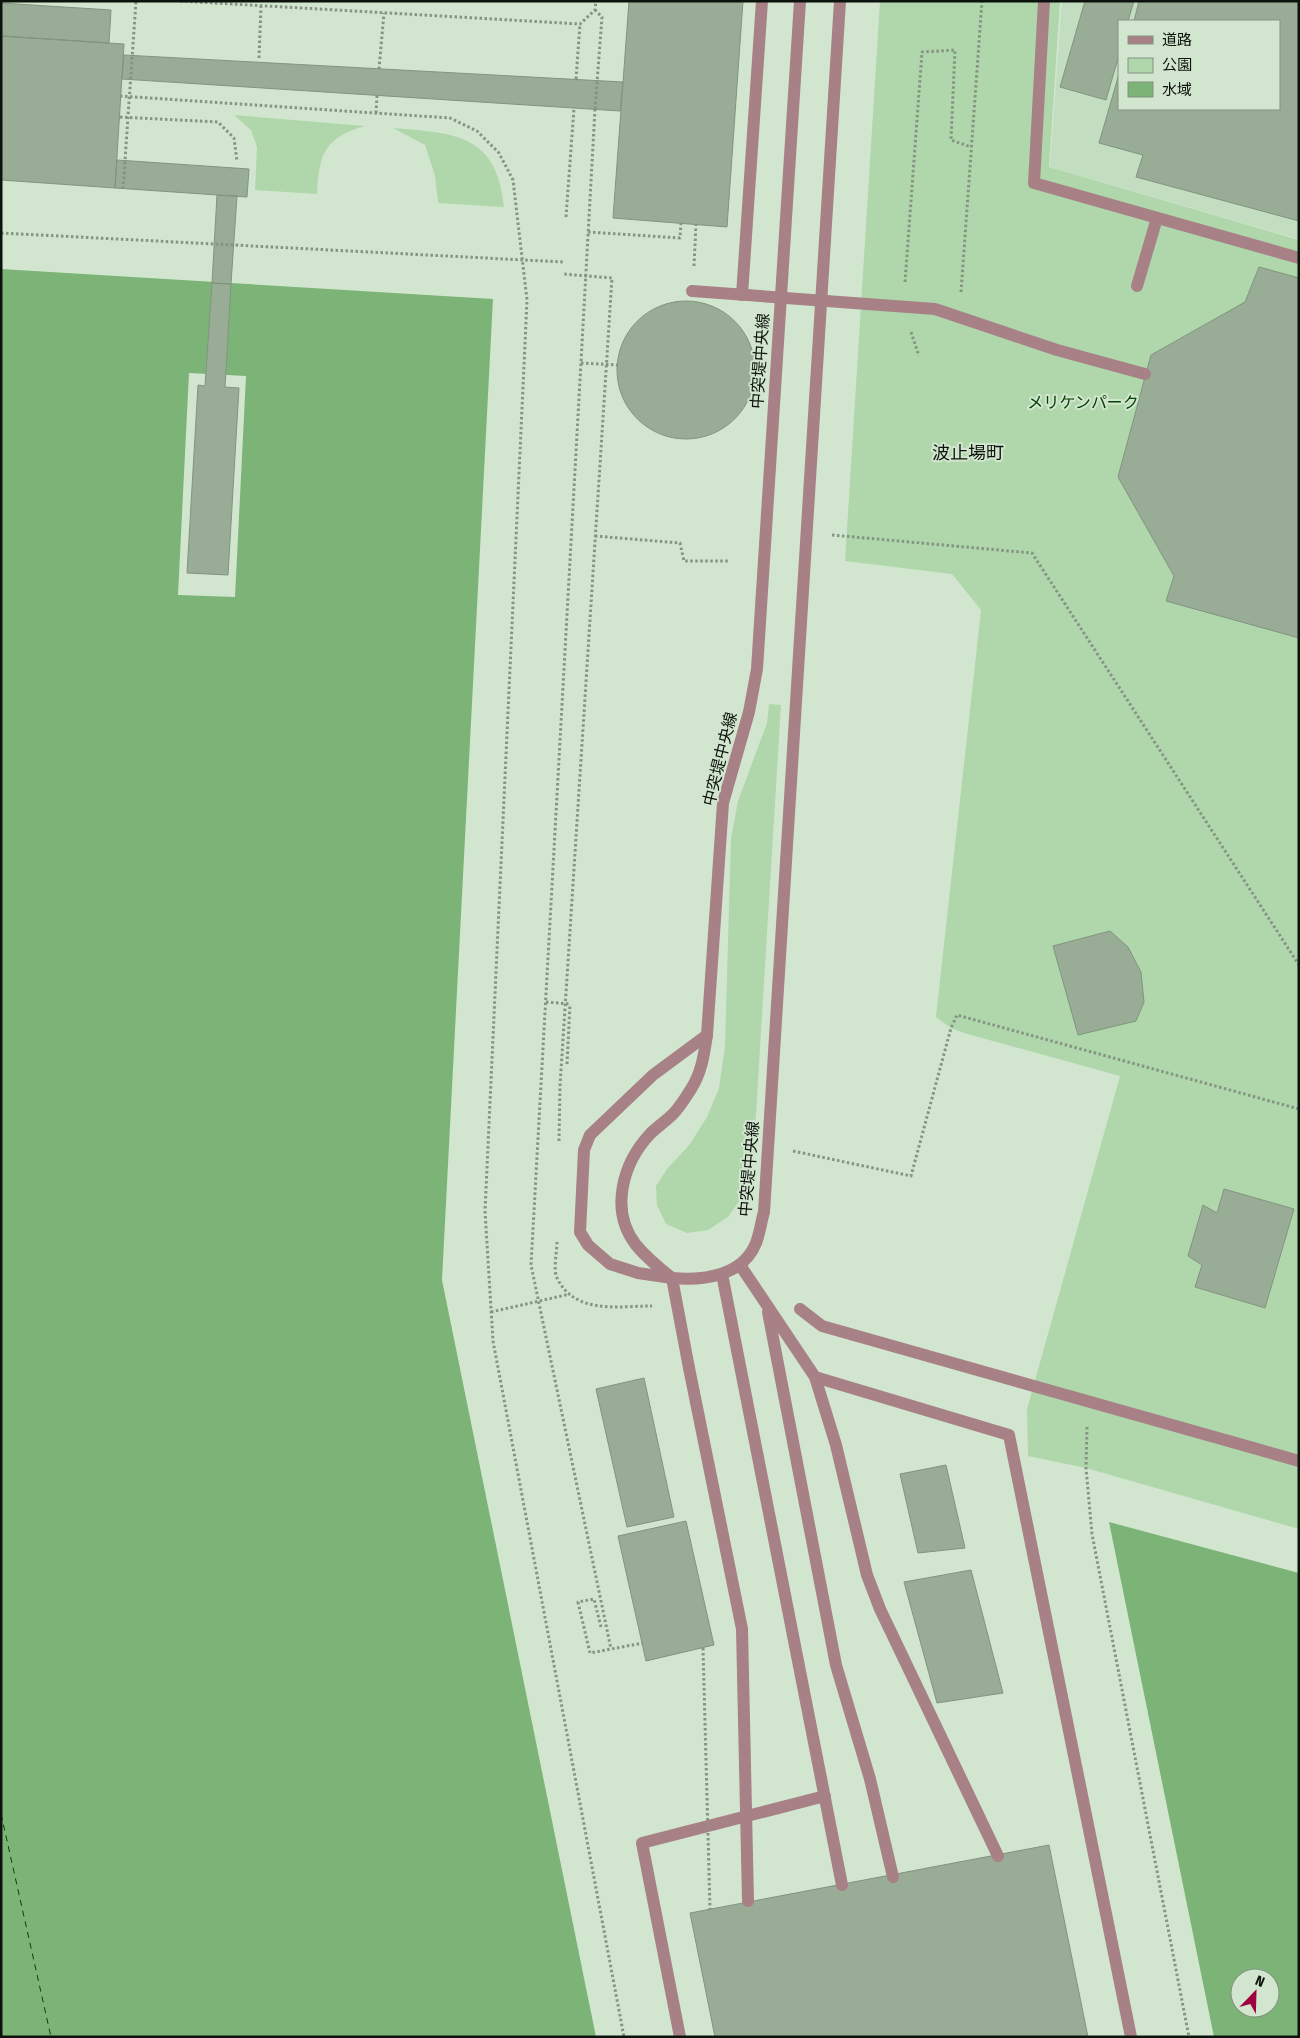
<svg xmlns="http://www.w3.org/2000/svg" width="1300" height="2038" viewBox="0 0 1300 2038" font-family="'Fira Sans Condensed','Noto Sans JP',sans-serif">
<rect width="100%" height="100%" fill="#d2e6cf"/>
<path fill="#c3ddc0" fill-rule="evenodd" d="M1062,1H1299V239L1050,167ZM1119,21H1279V109H1119Z"/>
<path fill="#afd7ab" d="M880,1H1060L1049,167L1299,240V1529L1086,1468L1028,1456L1027,1409L1120,1076L964,1033L951,1028L936,1017L981,610L952,574L845,561Z
M234,115L365,126C324,138 319,154 317,194L255,190L257,147L251,130Z
M393,128C455,133 497,134 504,207L438,203L435,176L425,145Z
M769,704L781,705L753,1163L745,1193L728,1217L708,1230L687,1233L666,1224L657,1205L656,1186L667,1169L690,1144L707,1117L719,1088L725,1047L731,839L738,801L767,723Z"/>
<path fill="#7bb476" fill-rule="evenodd" d="M1,269L493,299L442,1280L596,2037H1Z
M1109,1522L1299,1573V2037H1214ZM1240,1978H1270V2008H1240Z"/>
<path fill="#d2e6cf" d="M189,373L246,376L235,597L178,595Z"/>
<g fill="none" stroke-linecap="round" stroke-linejoin="round">
<path stroke="#123a10" stroke-width="1" stroke-dasharray="6 5" stroke-linecap="butt" d="M1,1814L51,2037"/>
</g>
<path fill="#98ac96" stroke="#81947f" d="M629,1H743L727,227L613,218Z
M1085,1H1134L1128,21H1119V55L1106,100L1060,87Z
M1139,1H1299V221L1136,177L1143,155L1099,143L1119,74V109H1279V21H1134Z
M1,3L111,10L109,43L1,36Z
M1,36L124,44L115,188L1,180Z
M124,55L623,82L620,111L122,79Z
M117,160L249,169L247,197L115,188Z
M217,195L237,196L231,284L212,283Z
M1259,267L1299,278V638L1166,601L1174,576L1118,477L1151,355L1245,302Z
M212,283L231,284L225,387L239,388L228,575L187,573L198,385L205,386Z
M617 370a69 69 0 1 1 138 0a69 69 0 1 1-138 0Z
M1110,931L1128,947L1141,972L1144,1002L1136,1021L1078,1035L1053,946Z
M1224,1189L1294,1209L1265,1308L1195,1287L1202,1265L1188,1256L1203,1205L1217,1213Z
M644,1378L674,1517L627,1527L596,1389Z
M946,1465L965,1548L918,1553L900,1474Z
M686,1521L714,1645L646,1661L618,1536Z
M971,1570L1003,1693L937,1703L904,1582Z
M1049,1845L1088,2037H715L690,1913Z"/>
<g fill="none" stroke-linecap="round" stroke-linejoin="round">
<path stroke="#859483" stroke-width="3" stroke-dasharray="2.5 2.5" stroke-linecap="butt" d="M180,1L580,24L595,10L596,1
M259,58L261,6
M379,69L384,13
M576,79L580,24
M120,96L450,118L477,131L499,153L513,180L527,300L485,1211L493,1341L624,2037
M595,109L602,17L595,10
M376,113L377,96
M120,117L218,122L234,138L237,161
M123,189L136,1
M566,217L574,108
M588,232L680,238L681,223
M1,233L563,262
M694,266L696,224
M905,282L922,52L955,50L951,140L971,147
M961,292L982,1
M911,332L919,356
M832,535L1032,553L1299,965
M595,536L680,543L684,561H730
M567,1064L570,1004
M559,1141L560,1086L612,278L563,274
M793,1151L911,1176L951,1028L957,1015L1299,1109
M557,1242C557,1252 553,1269 557,1278C575,1315 619,1306 652,1306
M491,1312L570,1294
M1087,1427L1086,1468L1092,1534L1189,2037
M601,1627L594,1599L578,1602L590,1653L643,1643"/>
<path stroke="#a78186" stroke-width="12" d="M1044,1L1034,183L1299,258
M1137,286L1157,218
M740,1265L815,1377L836,1445L867,1575L880,1609L998,1856
M722,1274L842,1885
M768,1312L836,1665L870,1779L893,1877
M689,1368L672,1278L638,1273L610,1264L588,1245L580,1232L584,1150L590,1135L653,1075L707,1035
M815,1377L1009,1435L1131,2037
M680,2037L642,1843L825,1796"/>
<path stroke="#a78186" stroke-width="12" d="M742,295L762,1
M800,1309L822,1326L1299,1461"/>
<path stroke="#a78186" stroke-width="12" d="M672,1278C703,1281 743,1276 756,1243C760,1233 761,1222 764,1212L840,1"/>
<path stroke="#a78186" stroke-width="12" d="M672,1278C659,1268 647,1258 636,1245C609,1210 623,1163 650,1134C657,1127 666,1121 673,1114C680,1107 686,1097 691,1089C702,1072 704,1054 707,1035L723,803L749,712L757,669L800,1"/>
<path stroke="#859483" stroke-width="3" stroke-dasharray="2.5 2.5" stroke-linecap="butt" d="M595,109L531,1265L611,1649
M581,363L618,365
M546,1002L570,1004
M703,1648L710,1909"/>
<path stroke="#a78186" stroke-width="12" d="M689,1368L742,1629L748,1901"/>
<path stroke="#a78186" stroke-width="12" d="M692,291L935,309L1057,350L1145,374"/>
</g>
<g text-anchor="middle" dominant-baseline="central" stroke-width="4" stroke-linejoin="round" paint-order="stroke">
<g font-size="16" fill="#0c130c" stroke="#d2e6cf">
<text transform="translate(760 361) rotate(-86)">中突堤中央線</text>
<text transform="translate(720 759) rotate(-76)">中突堤中央線</text>
<text transform="translate(749 1169) rotate(-85)">中突堤中央線</text>
</g>
<g font-size="16" fill="#034202" stroke="#d2e6cf">
<text x="1083" y="402">メリケンパーク</text>
</g>
<g font-size="18" fill="#0c130c" stroke="#d2e6cf">
<text x="968" y="453">波止場町</text>
</g>
</g>
<rect width="1300" height="2038" fill="none" stroke="#0c130c" stroke-width="5"/>
<rect x="1118" y="20" width="162" height="90" fill="#d2e6cf" stroke="#839281"/>
<rect x="1128" y="36" width="25" height="8" fill="#a78186" stroke="#839281"/>
<text x="1162" y="45" font-size="15" fill="#0c130c">道路</text>
<rect x="1128" y="58" width="25" height="15" fill="#afd7ab" stroke="#839281"/>
<text x="1162" y="70" font-size="15" fill="#0c130c">公園</text>
<rect x="1128" y="82" width="25" height="15" fill="#7bb476" stroke="#839281"/>
<text x="1162" y="95" font-size="15" fill="#0c130c">水域</text>
<g transform="translate(1255 1993) rotate(23)"><circle r="24" fill="#d2e6cf" stroke="#839281"/>
<path d="M0-4L9 19L0 12L-9 19Z" fill="#a0003f"/>
<text y="-8" font-size="14" font-weight="bold" text-anchor="middle" fill="#0c130c">N</text>
</g>
</svg>
